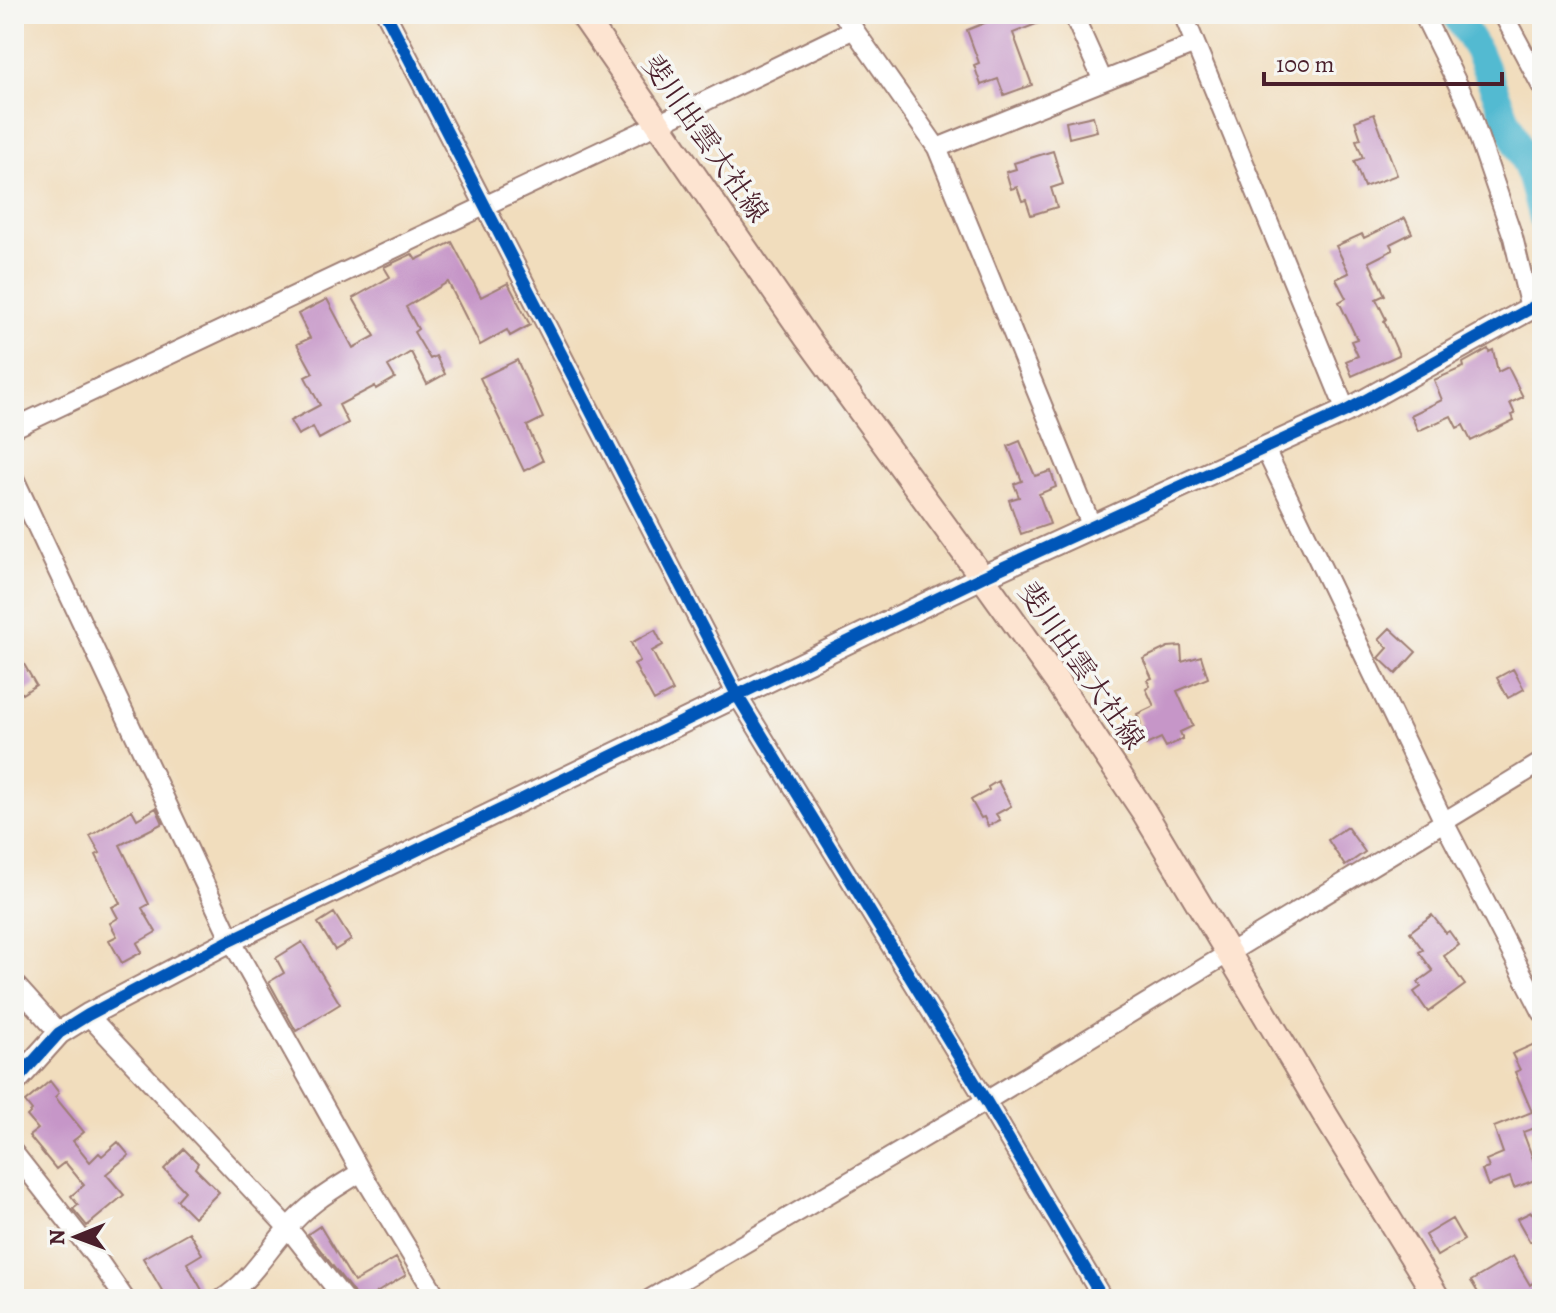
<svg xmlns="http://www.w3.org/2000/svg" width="1556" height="1313" viewBox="0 0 1556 1313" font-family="Alegreya,'Noto Serif JP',serif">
<rect width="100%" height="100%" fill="#f6f6f2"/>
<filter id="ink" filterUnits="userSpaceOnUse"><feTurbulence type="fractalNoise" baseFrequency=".0125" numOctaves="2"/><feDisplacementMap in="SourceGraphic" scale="16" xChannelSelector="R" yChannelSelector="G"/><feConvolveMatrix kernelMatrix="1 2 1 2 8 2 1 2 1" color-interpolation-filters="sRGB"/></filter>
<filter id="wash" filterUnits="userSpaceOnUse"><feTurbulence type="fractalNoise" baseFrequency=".006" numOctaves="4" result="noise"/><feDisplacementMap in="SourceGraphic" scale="32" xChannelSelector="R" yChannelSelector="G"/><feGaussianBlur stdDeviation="1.8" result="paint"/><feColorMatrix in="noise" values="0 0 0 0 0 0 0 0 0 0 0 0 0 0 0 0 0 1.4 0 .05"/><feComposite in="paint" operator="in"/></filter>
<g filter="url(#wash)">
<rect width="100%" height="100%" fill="#f1ddbd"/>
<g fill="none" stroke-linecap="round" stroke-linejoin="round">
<path stroke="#53bad1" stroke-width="28" d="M1455,14L1478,51L1531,177L1542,218"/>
</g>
<g id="blocks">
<path fill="#c696c8" d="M1007,14L1059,15L1013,33L1032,85L1004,95L998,79L981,85L974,65L979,63L967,30Z
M1374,114L1397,175L1364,187L1354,161L1363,158L1356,140L1361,139L1355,121Z
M1093,116L1097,131L1069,138L1066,122Z
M1053,151L1063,184L1051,188L1057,207L1031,215L1026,200L1022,201L1017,187L1011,189L1006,172L1016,169L1014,163Z
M1405,218L1412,233L1390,244L1393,250L1369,262L1385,295L1376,299L1386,319L1384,321L1399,355L1352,376L1346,361L1358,356L1351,341L1357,339L1339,302L1346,298L1336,279L1349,273L1336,246L1362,234L1364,238Z
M452,242L481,297L508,283L530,325L510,336L507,330L480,345L448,282L406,307L418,329L414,332L430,359L436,356L445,374L427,384L411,352L388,366L395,378L376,389L375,386L339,405L348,423L319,439L313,427L298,435L290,421L320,405L305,377L313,373L297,344L310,338L298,314L327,299L353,348L375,336L353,298L390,277L384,267L412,254L416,260Z
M1488,349L1489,352L1493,350L1498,372L1508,367L1523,397L1510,403L1515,414L1512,415L1514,420L1471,441L1463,425L1457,428L1451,416L1418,431L1411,415L1442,400L1434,380L1464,367L1463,363Z
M517,360L543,418L527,426L543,461L524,471L480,378Z
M1020,441L1035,476L1051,471L1056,487L1039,494L1050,524L1021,534L1009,500L1019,497L1014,484L1022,481L1008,446Z
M1390,628L1416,652L1396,674L1379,658L1388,648L1379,639Z
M655,630L663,645L652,651L673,691L654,701L634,664L640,661L631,643Z
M1181,646L1182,662L1201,656L1208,678L1177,691L1193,726L1180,732L1183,739L1166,747L1161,738L1146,745L1137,726L1141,724L1137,714L1154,706L1146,689L1150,686L1147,680L1152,678L1143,659L1168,647Z
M14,647L36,685L22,694L14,680Z
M1513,669L1524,689L1508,698L1497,678Z
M998,781L1011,806L996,814L1000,820L988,826L984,817L981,818L971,800L989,790L988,787Z
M156,808L163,823L120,845L149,904L142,908L156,932L137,943L142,952L122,963L109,940L117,936L110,923L118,918L112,907L120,903L96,855L100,853L90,836L132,810L137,819Z
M1347,827L1365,852L1345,866L1328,840Z
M334,913L351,940L335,950L318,923Z
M1432,915L1446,933L1449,931L1459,945L1444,956L1465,985L1428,1012L1414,992L1421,987L1418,982L1433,971L1419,952L1423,950L1410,932Z
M302,942L340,1004L296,1031L269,982L284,973L276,958Z
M1539,1042L1542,1050V1133L1539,1126L1523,1132L1540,1178L1514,1188L1510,1177L1488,1186L1482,1170L1489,1168L1486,1160L1503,1153L1494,1127L1532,1112L1515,1072L1520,1070L1512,1054Z
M50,1081L59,1093L55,1097L84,1132L73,1141L90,1162L99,1153L102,1156L118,1142L129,1155L106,1174L124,1195L87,1226L73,1209L78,1205L71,1196L84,1185L65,1162L56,1169L29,1136L38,1129L27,1116L32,1111L25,1102Z
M184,1149L198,1163L195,1168L219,1192L194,1217L177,1200L185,1191L164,1169Z
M1542,1210V1236L1530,1242L1517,1219L1531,1212L1534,1215Z
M1452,1219L1464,1240L1437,1256L1425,1235Z
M320,1226L354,1282L396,1258L406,1275L376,1293L380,1299H356L353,1292L308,1234Z
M189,1232L202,1254L187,1263L203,1292L191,1299H167L143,1258Z
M1513,1256L1530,1285L1534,1282L1542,1295V1299H1482L1471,1281Z"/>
</g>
</g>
<g filter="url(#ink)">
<use href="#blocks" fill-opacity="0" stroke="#9e7e74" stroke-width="2"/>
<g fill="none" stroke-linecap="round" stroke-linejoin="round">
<g stroke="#9e7e74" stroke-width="22">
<path id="minor" d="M386,14L737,695L986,1101L1103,1299
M843,14L937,148L1092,527
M1073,14L1103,81
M1183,14L1346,411
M1423,14L1467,103L1513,237L1530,308
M1503,14L1542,87
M937,148L1195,44
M14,428L658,124L854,29
M1265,449L1444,822L1542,1012
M14,478L231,940L361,1172L438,1299
M14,983L59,1033
M88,1015L288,1228L344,1299
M14,1153L98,1260L125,1299
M222,1299C249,1282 266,1253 286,1230C310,1202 331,1191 361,1172
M650,1299L986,1101L1542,762"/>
</g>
<g stroke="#9e7e74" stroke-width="26">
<path id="tertiary" d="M14,1083L59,1033L88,1015L231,940L982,577L1346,411L1542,302"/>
</g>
<g stroke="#9e7e74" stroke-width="28">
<path id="secondary" d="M582,14L807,338L982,577L1058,683L1144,812L1327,1118L1438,1299"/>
</g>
<use href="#minor" stroke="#fff" stroke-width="18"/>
<use href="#tertiary" stroke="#fff" stroke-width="22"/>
<use href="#secondary" stroke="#fde4d1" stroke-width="24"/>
<g stroke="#f6f6f2" stroke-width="17">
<path id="cycleway" d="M386,14L737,695L986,1101L1103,1299
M14,1083L59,1033L88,1015L231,940L982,577L1346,411L1542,302"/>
</g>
<use href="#cycleway" stroke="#0057b8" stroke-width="12"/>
</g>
</g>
<g text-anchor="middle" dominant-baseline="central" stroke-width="7" stroke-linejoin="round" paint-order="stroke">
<g font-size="28" fill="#4a1f2b" stroke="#f6f6f2">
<text transform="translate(705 139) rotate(55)">斐川出雲大社線</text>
<text transform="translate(1081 666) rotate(55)">斐川出雲大社線</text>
</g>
</g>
<rect width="1556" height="1313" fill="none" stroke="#f6f6f2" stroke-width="48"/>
<g transform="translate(76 1237) rotate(269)" stroke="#f6f6f2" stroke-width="6" paint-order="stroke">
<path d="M0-6L14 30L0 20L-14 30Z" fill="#4a1f2b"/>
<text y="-12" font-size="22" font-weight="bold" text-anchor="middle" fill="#4a1f2b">N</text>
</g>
<path d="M1264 72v12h238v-12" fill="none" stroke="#4a1f2b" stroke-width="4"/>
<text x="1276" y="72" font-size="24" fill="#4a1f2b" stroke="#f6f6f2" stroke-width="6" paint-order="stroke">100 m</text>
</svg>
